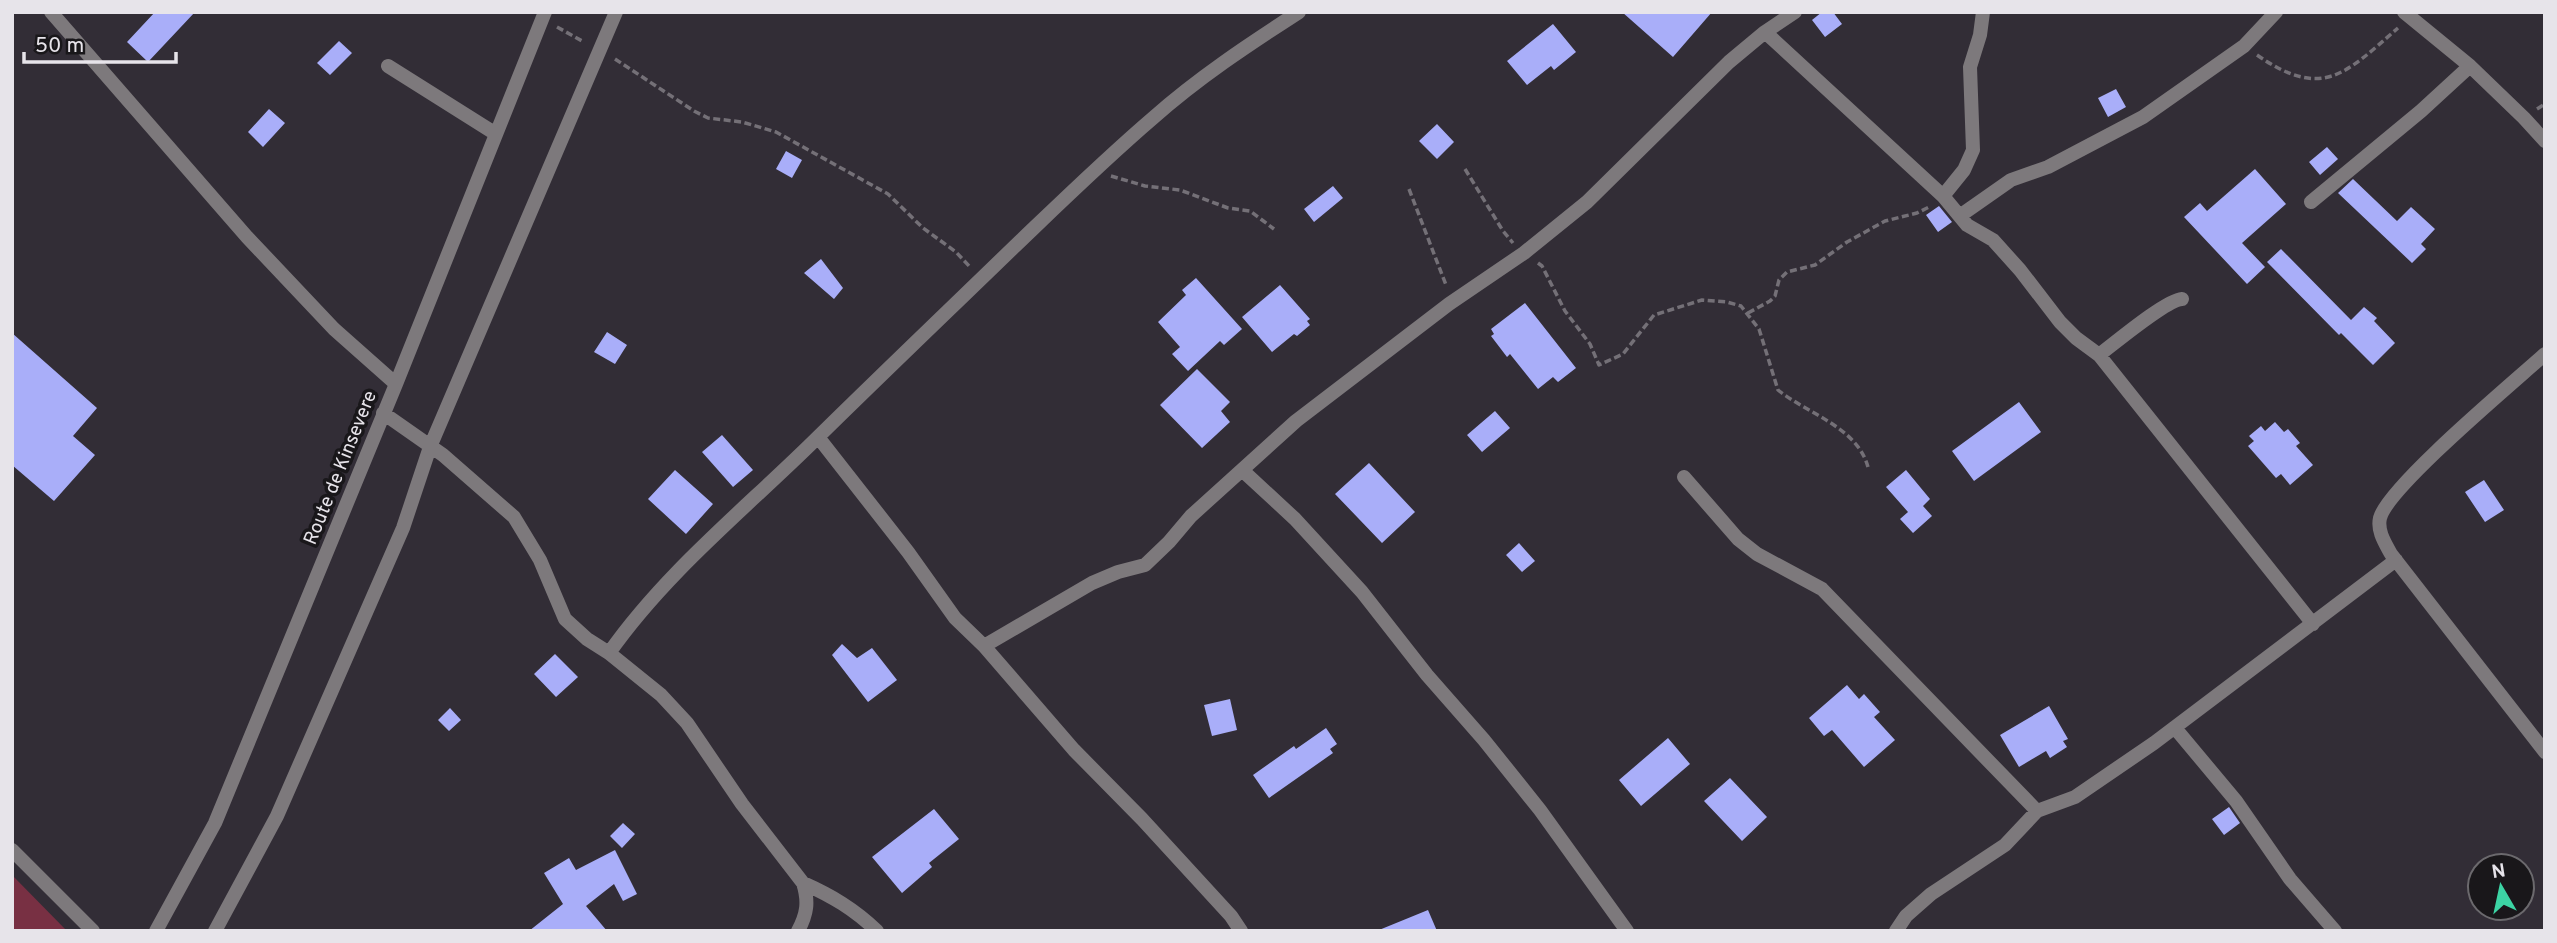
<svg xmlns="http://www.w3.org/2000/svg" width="2557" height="943" viewBox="0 0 2557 943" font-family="Overpass,sans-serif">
<rect width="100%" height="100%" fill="#322d36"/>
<path fill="#783043" d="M12,875L67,931H12Z"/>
<path fill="#a9aef9" d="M155,12H195L148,62L127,42Z
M1622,12H1712L1673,57Z
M1822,12H1833L1842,24L1825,37L1812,20Z
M1553,24L1576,52L1554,70L1551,66L1527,85L1507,61Z
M339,41L352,53L330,75L317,63Z
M2116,89L2126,107L2108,117L2098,98Z
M269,109L285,123L263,147L248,132Z
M1437,124L1454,142L1437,159L1419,141Z
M2327,147L2338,159L2320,175L2309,162Z
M786,151L802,160L792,178L776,169Z
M2255,169L2286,204L2242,243L2265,267L2247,284L2184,217L2200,203L2207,211Z
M2353,179L2397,221L2411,207L2435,229L2421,244L2426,249L2412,263L2338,193Z
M1333,186L1343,198L1314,222L1304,209Z
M1939,206L1952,222L1938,232L1926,215Z
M2281,249L2351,320L2364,307L2377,318L2374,321L2395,343L2373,365L2341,333L2339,335L2267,262Z
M821,259L843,288L834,299L804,273Z
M1196,278L1242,329L1224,345L1220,341L1188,371L1172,354L1180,347L1158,322L1186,295L1182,290Z
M1280,285L1310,319L1307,321L1310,325L1297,336L1294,334L1272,352L1242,317Z
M1525,303L1576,368L1558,382L1553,377L1538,389L1510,354L1507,357L1491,336L1494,334L1491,329Z
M607,332L627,345L615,364L594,352Z
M12,333L97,408L73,436L95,455L54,501L12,465Z
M1197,369L1230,402L1221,411L1230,422L1202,448L1160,405Z
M2019,402L2041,432L1974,481L1952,451Z
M1495,411L1510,428L1482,452L1467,435Z
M2275,422L2284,432L2288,429L2300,443L2296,446L2313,465L2290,485L2281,474L2276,478L2248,446L2254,441L2249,436L2261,426L2265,431Z
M722,435L753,470L733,487L702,452Z
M1369,463L1415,512L1382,543L1335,494Z
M675,470L713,504L686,534L648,499Z
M1906,470L1930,499L1923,506L1932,516L1913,533L1900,519L1908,512L1886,487Z
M2484,480L2504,510L2485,522L2465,492Z
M1519,543L1535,561L1522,572L1506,555Z
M842,644L857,658L872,648L897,680L868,702L832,655Z
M555,654L578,677L556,697L534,674Z
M1847,685L1859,699L1864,694L1880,712L1874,717L1895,740L1864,767L1832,730L1824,736L1809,718Z
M1230,699L1237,730L1212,736L1204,705Z
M2049,706L2068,739L2063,741L2067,747L2050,758L2046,751L2019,767L2000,735Z
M450,708L461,720L449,731L438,720Z
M1326,728L1337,744L1330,749L1333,753L1269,798L1253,775L1294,746L1296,749Z
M1668,738L1690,764L1641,806L1619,780Z
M1730,778L1767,817L1742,841L1704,801Z
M2229,807L2240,823L2224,835L2212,819Z
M934,809L959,839L929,863L932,867L902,893L872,857Z
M623,823L635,834L622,848L610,836Z
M615,850L637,894L623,901L614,884L586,906L607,931H529L563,904L544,873L569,858L576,870Z
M1428,910L1437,931H1379V930Z"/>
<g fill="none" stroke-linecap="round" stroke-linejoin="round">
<path stroke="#747077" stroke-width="3.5" stroke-dasharray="7 3.5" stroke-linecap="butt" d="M557,27L584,42
M2257,55C2323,101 2346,73 2398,28
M615,59L694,111L708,118L742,122L776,132L888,194L923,228L956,252L971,268
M2537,109L2545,104
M1465,169L1503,231L1513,243
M1111,176L1145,186L1180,190L1228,208L1250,211L1274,229
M1409,189L1446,285
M1538,263L1542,266L1565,311L1590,344L1599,365L1623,354L1654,315L1702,300L1727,302L1741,306L1759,329L1778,390C1808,414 1857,427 1868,467
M1748,313L1770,301L1775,296L1779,280L1787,272L1815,265L1847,242L1885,221L1917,213L1931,206"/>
<path stroke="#7d797c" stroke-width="14" d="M51,12L247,237L334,329L396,384
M2404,12L2470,66L2524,118L2545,141
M1765,32L1943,196L1967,225L1993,240L2020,270L2060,322L2076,338L2099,355
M388,66L496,134
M1943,196L1964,170L1973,150L1970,67L1980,35L1983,12
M2311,202L2421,111L2470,66
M1961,215L2011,180L2048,167L2143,117L2244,46L2276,12
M2182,299C2166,300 2115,343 2099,355L2313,624
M2545,354C2514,382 2388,487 2380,518C2377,531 2385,543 2391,554L2545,752
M383,413L443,455L514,517L540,560L565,619L587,639L609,653L661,695L687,723L742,804L803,883C809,902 807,914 798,931
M818,437L908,552L955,618L984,646L1074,750L1142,819L1231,916L1241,931
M1242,470L1295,519L1362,592L1427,675L1484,740L1540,810L1627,931
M1684,477L1738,539L1757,554L1822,589L2037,811
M984,646L1092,583L1118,572L1145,565L1169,542L1191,516L1296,421L1449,304L1524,253L1587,202L1729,62L1765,32L1795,12
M609,653C666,572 745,509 815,440C881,375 947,312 1013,248C1059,204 1105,159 1153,118C1198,78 1248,45 1299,12
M2175,728L2236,801L2290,879L2335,931
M12,850L93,931
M803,883C832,896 854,909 877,931
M156,931L215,823L396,384L545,12
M215,931L277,816L403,528L430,447L616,12
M1896,931L1906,916L1931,894L2005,845L2037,811L2075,797L2154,743L2396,560"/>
</g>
<g text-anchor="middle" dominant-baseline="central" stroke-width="7" stroke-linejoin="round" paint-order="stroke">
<g font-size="19" fill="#e7e4ea" stroke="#19171a">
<text transform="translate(341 468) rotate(-68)">Route de Kinsevere</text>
</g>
</g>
<rect width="2557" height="943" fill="none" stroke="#e7e4ea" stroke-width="28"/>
<g transform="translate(2501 887) rotate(351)"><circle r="33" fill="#19171a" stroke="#6b696d" stroke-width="2"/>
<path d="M0-5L12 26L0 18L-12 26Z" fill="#3cd4a4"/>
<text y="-10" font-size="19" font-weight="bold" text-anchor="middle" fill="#e7e4ea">N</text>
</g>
<path d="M24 52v10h152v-10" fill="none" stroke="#e7e4ea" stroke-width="3.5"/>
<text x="35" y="52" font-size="21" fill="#e7e4ea" stroke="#19171a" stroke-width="5" paint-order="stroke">50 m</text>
</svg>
